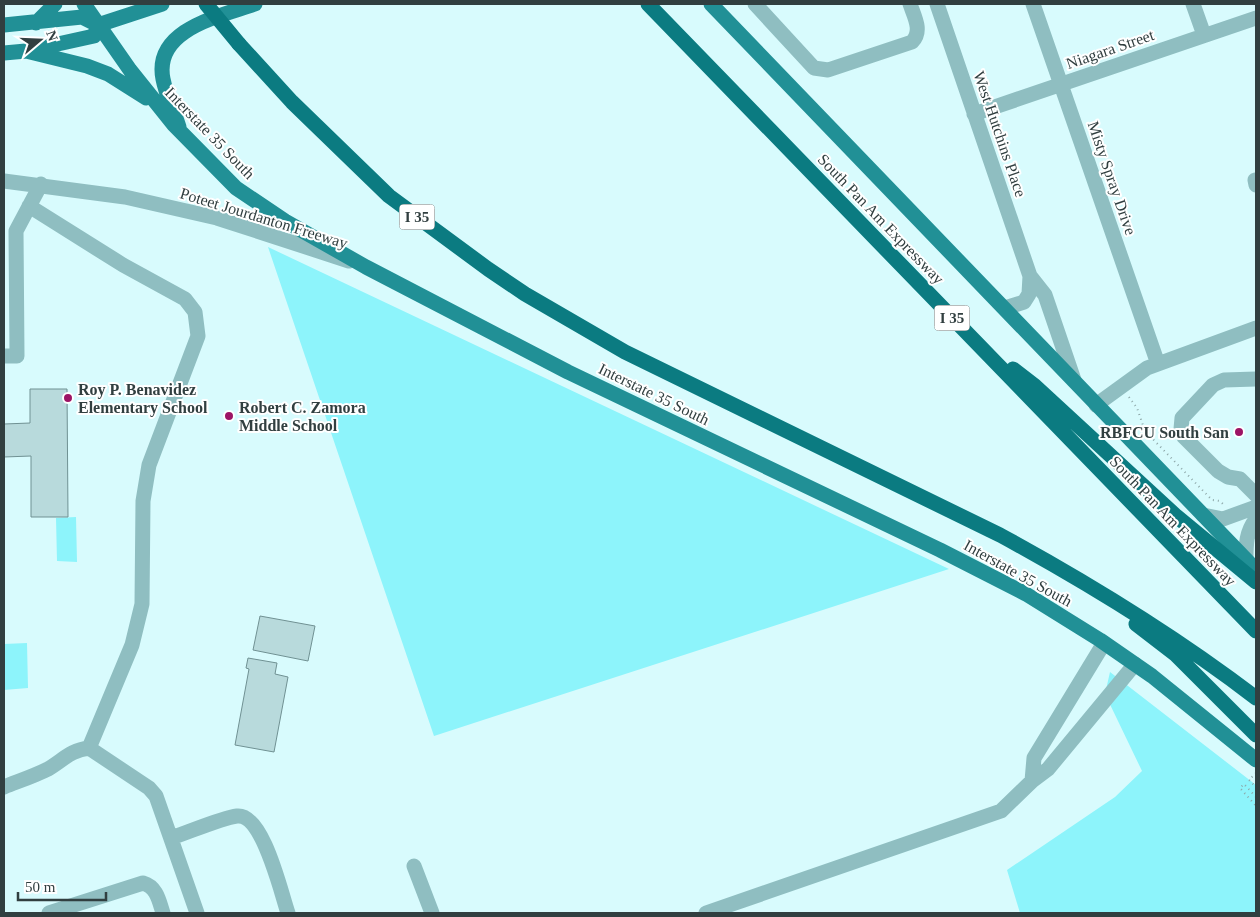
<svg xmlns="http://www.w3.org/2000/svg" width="1260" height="917" viewBox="0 0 1260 917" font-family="Georgia,serif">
<rect width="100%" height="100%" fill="#d8fbfd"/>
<path fill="#8df4fb" d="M268,247L949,569L434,736Z
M76,517L77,562L57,561L56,518Z
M27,643L28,688L4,690V644Z
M1110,672L1256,785V913H1020L1007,870L1115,797L1142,771L1105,694Z"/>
<path fill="#b8dadc" stroke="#709193" d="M30,389H67L68,517H31V456L4,457V424L30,423Z
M260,616L315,626L308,661L253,650Z
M248,658L277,663L275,674L288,677L274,752L235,745L249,669L246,668Z"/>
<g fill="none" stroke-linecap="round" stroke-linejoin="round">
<path stroke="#8da7a8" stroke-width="2" stroke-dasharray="1 4" stroke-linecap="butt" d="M1129,397L1137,408L1145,431L1212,500L1220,501L1224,505
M1256,773L1249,780L1256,787
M1256,797L1244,784L1240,788L1256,806"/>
<path stroke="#8fbec1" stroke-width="15" d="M755,4L814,68L828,70L912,42C923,31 914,16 910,4
M937,4L1030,276L1045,295L1074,380
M1033,4L1158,364
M1193,4L1204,35
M974,114L1256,18
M1255,180L1256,185
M4,181L125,197L217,218L349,261
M29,206L123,265L185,299L195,312L198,336L149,465L143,501L142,604L132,645L89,748
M1005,308L1024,302L1029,294L1030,276
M4,356H17L16,231L41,184
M1256,379L1224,380L1213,385L1182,418L1181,429L1184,437L1218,471L1228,477L1240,479L1256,495
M1096,405L1147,368L1256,328
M1203,515L1223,519L1256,507
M1246,560C1246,544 1246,532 1256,519
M1032,781L1034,758L1104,643
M4,787C19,781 34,776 48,769C63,760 71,750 89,748L149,788L156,796L197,913
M171,838C187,833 221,818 237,816C263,813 281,893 288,913
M414,866L432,913
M49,913L143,883C157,887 159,901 163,913
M706,913L1001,811L1032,781L1048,769L1135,664"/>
<path stroke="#219096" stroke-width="15" d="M84,4L130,70L174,125L236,188L285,221L366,267L568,372L940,550L1026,594L1100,640L1152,676L1256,760
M711,4L1256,570
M36,23L55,4
M4,25L82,17L98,25L162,4
M26,51L87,66L108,74L146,98
M4,53L26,51L94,36L98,25
M179,127C174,111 166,95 163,79C153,29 221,16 255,4"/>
<path stroke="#0b7b81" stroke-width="15" d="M648,4L1256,631
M239,44L292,102L389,196L488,269L525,294L625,352L1000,535C1090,584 1175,636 1256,698
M1013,369L1035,386L1175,515L1256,582
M1136,624L1175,654L1256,735"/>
<path stroke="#0b7b81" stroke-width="15" d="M206,4L239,44"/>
</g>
<g fill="#9c1465" stroke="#fff" stroke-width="2">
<circle cx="68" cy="398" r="5"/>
<circle cx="229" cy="416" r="5"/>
<circle cx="1239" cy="432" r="5"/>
</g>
<g text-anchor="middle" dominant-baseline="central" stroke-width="4" stroke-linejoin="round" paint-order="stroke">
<g fill="#fff" stroke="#6f7979" stroke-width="1">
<rect x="399.5" y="204.5" width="35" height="25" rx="4"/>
<rect x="934.5" y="305.5" width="35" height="25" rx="4"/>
</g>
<g font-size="15" font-weight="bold" fill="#313f40">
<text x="417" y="217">I 35</text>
<text x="952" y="318">I 35</text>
</g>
<g font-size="16" fill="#313f40" stroke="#fff">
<text transform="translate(1110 49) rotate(-19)">Niagara Street</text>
<text transform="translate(210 133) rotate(46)">Interstate 35 South</text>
<text transform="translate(1000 134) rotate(71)">West Hutchins Place</text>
<text transform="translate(1112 178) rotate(71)">Misty Spray Drive</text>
<text transform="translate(264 218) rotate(17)">Poteet Jourdanton Freeway</text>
<text transform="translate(881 219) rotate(46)">South Pan Am Expressway</text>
<text transform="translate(654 394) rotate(26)">Interstate 35 South</text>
<text transform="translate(1173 521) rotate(46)">South Pan Am Expressway</text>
<text transform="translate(1018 573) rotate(29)">Interstate 35 South</text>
</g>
<g font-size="16" font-weight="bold" fill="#313f40" stroke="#fff" text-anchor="start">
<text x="78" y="389">Roy P. Benavidez<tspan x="78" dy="18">Elementary School</tspan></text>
<text x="239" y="407">Robert C. Zamora<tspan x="239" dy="18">Middle School</tspan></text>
<text x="1229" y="432" text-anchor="end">RBFCU South San</text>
</g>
</g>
<rect width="1260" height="917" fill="none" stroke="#313f40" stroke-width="10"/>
<g transform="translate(40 40) rotate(71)" stroke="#ffffff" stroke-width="4" paint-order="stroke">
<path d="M0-4L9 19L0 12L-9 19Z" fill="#313f40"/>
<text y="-8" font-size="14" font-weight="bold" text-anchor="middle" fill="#313f40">N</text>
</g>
<path d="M18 892v8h88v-8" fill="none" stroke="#313f40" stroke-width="2.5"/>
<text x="25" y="892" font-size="15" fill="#313f40" stroke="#ffffff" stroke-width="4" paint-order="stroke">50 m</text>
</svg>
